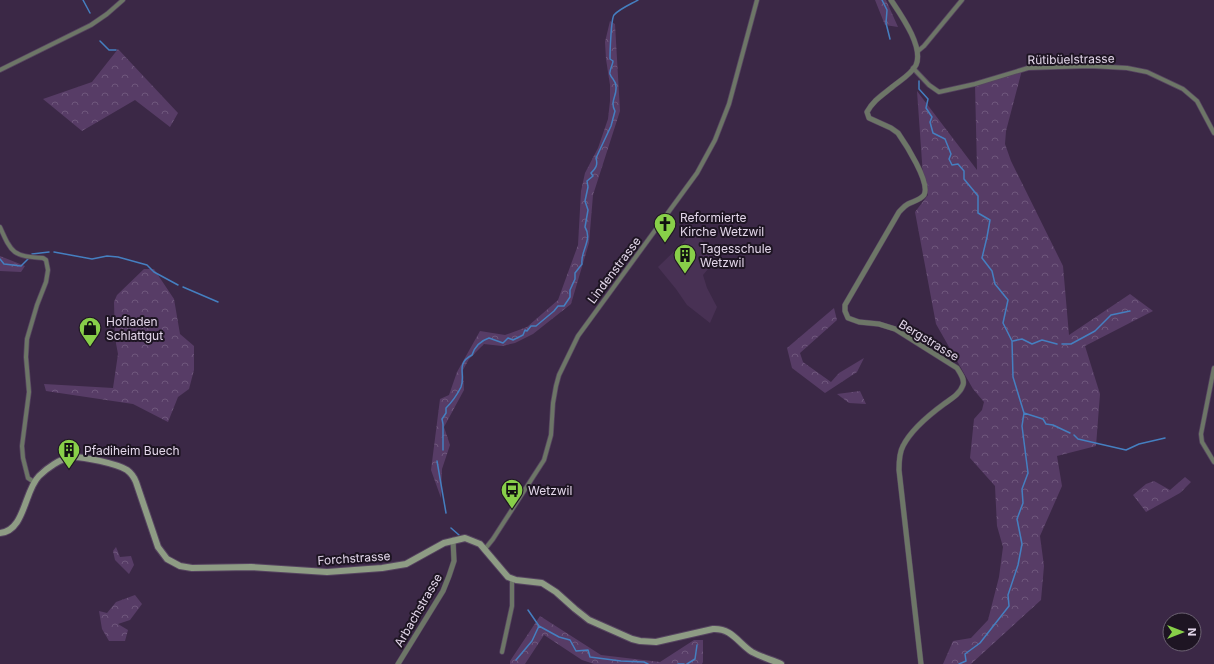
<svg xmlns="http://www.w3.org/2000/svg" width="1214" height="664" viewBox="0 0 1214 664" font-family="Inter,sans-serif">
<defs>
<pattern id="forest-crowns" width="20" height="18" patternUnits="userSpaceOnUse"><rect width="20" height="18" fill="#573c66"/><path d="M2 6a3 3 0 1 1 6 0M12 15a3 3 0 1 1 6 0" fill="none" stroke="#6f577c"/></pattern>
</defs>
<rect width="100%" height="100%" fill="#3b2846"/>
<path fill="#483154" d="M693,233L698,236L719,256L703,275L707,288L717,307L710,323L687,305L676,289L658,267Z"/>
<path fill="url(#forest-crowns)" d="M875,0H886L898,27L885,25Z
M610,21L615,24L620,111L593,195L589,243L571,304L533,334L515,343L502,346L484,344L469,359L463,370L464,390L444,427L450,445L442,469L441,498L431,470L440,399L449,395L457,372L480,331L505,335L527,327L558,300L578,245L581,191L585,173L598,148L608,119L610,101V85L606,59L605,42Z
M118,49L178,113L170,127L135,100L82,131L43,99L92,82Z
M1022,70L1006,131L1005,144L1011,161L1063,266L1069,335L1130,294L1153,311L1085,346L1100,394L1096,446L1057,456L1062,486L1040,536L1044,566L1041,600L971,664H943L953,641L971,638L988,620L999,577L1003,547L997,526L995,486L970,458L974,419L982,410L984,402L973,389L936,324L915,212L928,195L923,176L917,91L977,170L975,84Z
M0,256L25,266L21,272L0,271Z
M144,269H154L174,299L180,334L194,346V370L189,389L178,397L168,422L133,404L46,391L44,384L113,388L118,354L115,338L114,302L117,295Z
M834,308L837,320L800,353L803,362L831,382L839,373L864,358L857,372L825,393L792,368L787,348Z
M860,391L866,404L849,403L837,394Z
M1185,477L1191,482L1180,493L1146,512L1133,495L1146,484L1154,481L1170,490Z
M116,547L120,557L131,556L134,565L129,574L115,560L113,551Z
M135,595L142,604L130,620L118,624L128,630L125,641H109L102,629L99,611L107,613L116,602Z
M540,616L601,655L660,662L694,640H703V662L702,664H594L582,660L544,635L525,664H510V661Z"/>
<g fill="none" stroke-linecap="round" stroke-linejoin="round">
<path stroke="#457fc0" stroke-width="1.5" d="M83,0L90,13
M882,0L887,10L886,23L890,39
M100,41L109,50H116
M919,81V89L928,99L926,108L932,117L930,122L933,133L945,139L951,154L949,159L952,165L958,164L964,171V179L978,196V213L990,220L987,237L982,258L992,271L995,284L1008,300L1003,323L1012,341L1013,377L1024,413L1022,426L1028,473L1022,489L1023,503L1017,519L1022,544L1018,565L1008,595L1009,606L980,643L965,654L966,661L959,664
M54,252L92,259L107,256L118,257L147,265L154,272L178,285
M32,254L49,252
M0,259L4,264L21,266L28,259
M183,287L218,302
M1013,341L1022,339L1032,344L1042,340L1057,344
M1062,344H1071L1095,331L1111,315L1130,311
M1024,413L1043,419L1046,424L1053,425L1070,433
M1074,435L1078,439L1126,450L1139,444L1165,438
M443,450V424L442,419L446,413V408C452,402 457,395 461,387C466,374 455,364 472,355C475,346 480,341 489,338L503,343L508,338L513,340L523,335L525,330L527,331L531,326H536L554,311L558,306H564L570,297V290L575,279V273L582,264C580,251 593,240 585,227L588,210L585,201L588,187L587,181L593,176L591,173C596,168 598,165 596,158L611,126L615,111C610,102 616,97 616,89C617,80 612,80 610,74C609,70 613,65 613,61L610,59C610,53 611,19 614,15C619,9 631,4 638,0
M437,461L446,513
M451,528L459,535
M528,610L539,626L559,637L570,640L576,651L588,650L590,657L621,661L644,662L648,664
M516,660L532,641L539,626
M678,664H684
M687,664L695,659L697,645"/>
<g stroke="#564460" stroke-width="5.5">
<path id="minor" d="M918,51L924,46L962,0
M913,68L929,85L939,92L975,84L1028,68L1090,66L1127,68L1147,72L1183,89L1197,101L1214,133
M0,70L91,25L107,14L123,0
M0,227C12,254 13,256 43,258L46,260L48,270L46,282L37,305L27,339L26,357L29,392L22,446L23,458L28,478L34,482
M1214,368L1201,434L1202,442L1214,462
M485,549L493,539L544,460L551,435L553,403L556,386L559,375L578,336L697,173L715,140L729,104L757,0
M502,652L512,606V579"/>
</g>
<g stroke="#564460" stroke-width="6">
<path id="tertiary" d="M891,0C901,15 924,47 916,65C911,75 899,81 891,88C881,96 873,101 867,112L869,118L891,128L898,133C905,143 931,183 924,195C920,200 914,201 908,204C904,206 902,209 899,212L845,305V311L848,318L859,322L879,324L895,329L957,368C960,373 965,379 963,385C960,394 951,399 944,404C929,415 911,430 903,446C899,453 899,462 899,470L921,664
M398,664L443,591L449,576L454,561L453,540"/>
</g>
<g stroke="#564460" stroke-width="8">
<path id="secondary" d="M0,533C25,531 24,491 39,476C47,468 60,459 71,457C82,456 118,464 127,470C131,473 134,477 136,482L158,547L167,559L180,566L192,568L251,567L327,572L382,568L406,564L444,543L465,538L480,544L508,577L516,580L542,583L556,592L575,609L589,620L632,639L640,641L656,642L713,629C732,628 738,643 752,652C761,657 772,660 781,664"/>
</g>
<use href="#minor" stroke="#6d7667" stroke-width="4"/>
<use href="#tertiary" stroke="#6d7667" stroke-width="5"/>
<use href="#secondary" stroke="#8e9c84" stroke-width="6"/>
</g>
<defs>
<g id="church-pin" transform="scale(1.15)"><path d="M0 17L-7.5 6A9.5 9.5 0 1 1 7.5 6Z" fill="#88cf49" stroke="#1e1523"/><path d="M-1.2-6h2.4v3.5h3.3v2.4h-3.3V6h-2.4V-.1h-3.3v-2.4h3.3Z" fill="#111"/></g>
<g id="building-pin" transform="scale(1.15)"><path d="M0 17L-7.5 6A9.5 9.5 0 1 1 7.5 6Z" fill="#88cf49" stroke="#1e1523"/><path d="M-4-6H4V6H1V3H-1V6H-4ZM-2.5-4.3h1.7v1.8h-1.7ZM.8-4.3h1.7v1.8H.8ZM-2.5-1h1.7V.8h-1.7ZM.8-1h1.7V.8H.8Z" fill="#111"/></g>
<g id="shop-pin" transform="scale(1.15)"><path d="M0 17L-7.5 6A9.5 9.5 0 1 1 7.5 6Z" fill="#88cf49" stroke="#1e1523"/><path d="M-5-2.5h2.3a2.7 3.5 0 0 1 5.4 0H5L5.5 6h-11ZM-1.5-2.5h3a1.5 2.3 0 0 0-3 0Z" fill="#111"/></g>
<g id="bus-pin" transform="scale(1.15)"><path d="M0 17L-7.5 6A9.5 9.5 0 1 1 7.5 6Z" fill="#88cf49" stroke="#1e1523"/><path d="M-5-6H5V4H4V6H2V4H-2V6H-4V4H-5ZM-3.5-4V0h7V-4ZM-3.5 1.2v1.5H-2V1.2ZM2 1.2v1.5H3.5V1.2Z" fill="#111"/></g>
</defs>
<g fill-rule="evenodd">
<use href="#church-pin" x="665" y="224"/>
<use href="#building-pin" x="685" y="255"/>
<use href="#shop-pin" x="90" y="328"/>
<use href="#building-pin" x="69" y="450"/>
<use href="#bus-pin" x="512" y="490"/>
</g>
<g text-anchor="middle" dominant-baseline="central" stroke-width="4" stroke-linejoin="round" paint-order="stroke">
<g font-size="12" fill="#e2d6e9" stroke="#1e1523">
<text transform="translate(1071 59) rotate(-1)">Rütibüelstrasse</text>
<text transform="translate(614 270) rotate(-53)">Lindenstrasse</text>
<text transform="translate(929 340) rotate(31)">Bergstrasse</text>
<text transform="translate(354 558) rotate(-4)">Forchstrasse</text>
<text transform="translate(418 610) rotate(-60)">Arbachstrasse</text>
</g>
<g font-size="12" fill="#e2d6e9" stroke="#1e1523" text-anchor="start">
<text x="680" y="217">Reformierte<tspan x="680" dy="14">Kirche Wetzwil</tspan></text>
<text x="700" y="248">Tagesschule<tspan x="700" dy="14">Wetzwil</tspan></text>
<text x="106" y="321">Hofladen<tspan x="106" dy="14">Schlattgut</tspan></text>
<text x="84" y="450">Pfadiheim Buech</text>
<text x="528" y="490">Wetzwil</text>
</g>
</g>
<g transform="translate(1182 632) rotate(90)"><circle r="19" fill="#1e1523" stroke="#6c6272"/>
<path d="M0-3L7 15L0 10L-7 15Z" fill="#88cf49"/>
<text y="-6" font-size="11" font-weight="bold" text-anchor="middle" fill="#e2d6e9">N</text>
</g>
</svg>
